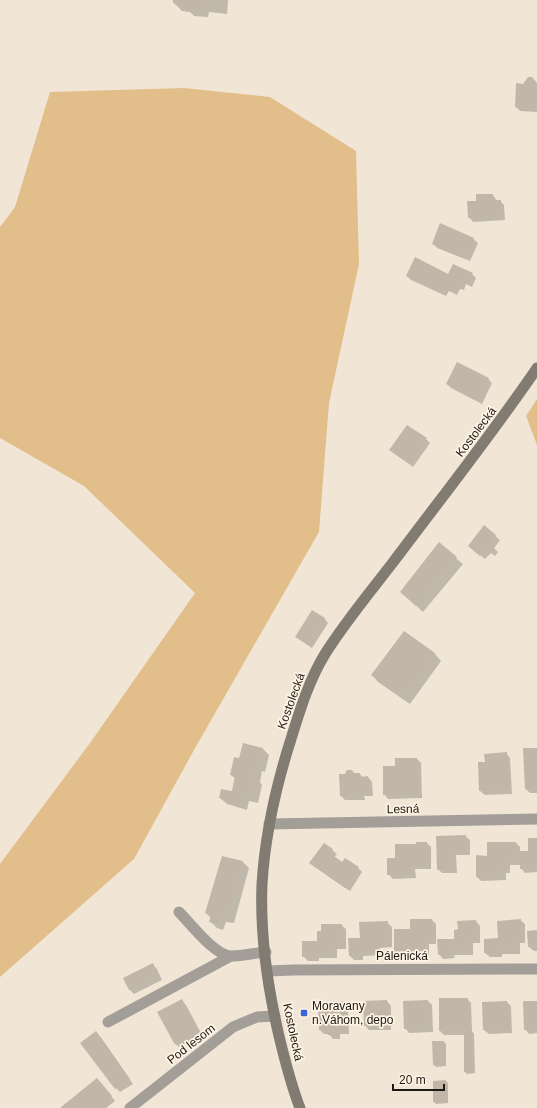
<svg xmlns="http://www.w3.org/2000/svg" width="537" height="1108" viewBox="0 0 537 1108" font-family="Helvetica,sans-serif">
<rect width="100%" height="100%" fill="#f1e6d6"/>
<path fill="#e2be8a" d="M184,88L270,97L356,151L359,264L329,403L319,532L194,750L134,859L0,977V864L90,743L195,593L84,486L0,438V227L15,207L50,92Z
M537,399V445L526,416Z"/>
<path fill="#0003" d="M174,0H228L227,14L209,12L208,17L194,16L190,12L182,11L174,3Z
M537,84V112L520,111L516,107Z
M493,195L497,201H500L504,205L505,220L473,222L469,217L477,202Z
M473,239L478,243L470,261L437,248L433,243Z
M472,274L476,278L472,287L466,284L464,290L460,289L457,295L449,291L446,296L411,280L407,276Z
M488,379L492,383L482,404L451,388L447,384Z
M426,439L430,443L413,467L391,450Z
M484,527L500,540L494,548L498,552L495,556L491,553L485,559L473,550Z
M439,544L463,564L423,612L408,598Z
M324,618L328,623L312,648L296,637Z
M404,632L435,654L441,661L410,704L378,682L372,675Z
M263,749L269,755L265,772L262,771L260,782L262,785L258,803L249,801L247,810L227,804L220,798L232,792L236,779L231,775Z
M537,749V793H530L526,789Z
M506,753L510,758L512,794L485,795L480,791L479,763H486Z
M417,759L421,763L422,798L388,799L384,794Z
M355,774H360L363,778L368,777L372,782L373,796H364L365,800H345L341,796Z
M465,836L470,840V855H456L457,873H442L438,869L437,837Z
M537,839V872L525,873L521,868V865H510V873H506V880L481,881L477,877L488,857L516,843L520,847V852H529Z
M427,843L431,847V869H415L416,878L393,879L388,874L396,859L417,845Z
M324,844L337,854L334,857L342,863L358,868L362,872L350,891L310,863Z
M243,862L249,868L234,923L226,922L223,930L217,928L210,921L211,918L206,913Z
M432,920L436,924V944H429V955H411V959H400L395,955L411,930Z
M520,920L525,924V943H520V954H502V957H490L485,953Z
M476,921L480,926V943H473V955H454L455,958L443,959L439,954Z
M387,922L392,927V947L380,948L381,955L363,956V960H354L350,956L361,939Z
M341,925L346,929V949H337V958H319V961H308L303,956L318,942L322,932Z
M537,931V951H534L529,947Z
M153,965L157,969L162,980L134,994L130,990L124,978Z
M467,999L471,1003L472,1031L474,1034L475,1073L467,1074L465,1072V1035H444L440,1031Z
M181,1000L186,1005L202,1035L179,1047L174,1043Z
M387,1001L391,1006V1030H369L365,1025Z
M428,1001L432,1005L433,1032L409,1033L405,1028L404,1002Z
M343,1002L348,1006L349,1034H340V1039H333L329,1034H324L320,1030Z
M507,1002L511,1006L512,1033L489,1034L484,1030L483,1003Z
M537,1002V1033L529,1034L525,1029Z
M100,1036L133,1084L120,1092L116,1088Z
M444,1042L446,1044V1066L436,1067L434,1065Z
M446,1081L448,1083V1103L436,1104L434,1102Z
M101,1083L115,1101L106,1108H61Z"/>
<path fill="#c1b6a7" d="M173,0H219V6L201,4L200,9L185,8V4L173,3Z
M528,77H532L537,83V109L515,107L516,83L523,84Z
M476,194H493V200H501V216L468,218L467,201H476Z
M440,223L474,238L466,258L432,244Z
M415,257L448,274L453,264L473,273L468,283L462,281L460,287L456,285L453,291L444,287L442,293L406,276Z
M457,362L489,378L478,400L446,384Z
M407,425L427,438L409,464L389,450Z
M484,525L496,535L490,543L495,547L490,553L486,549L480,556L468,546Z
M439,542L457,557L416,606L400,592Z
M312,610L325,618L308,645L295,637Z
M404,631L435,653L403,699L371,675Z
M243,743L263,748L259,766L256,765L253,777L256,778L252,798L242,795L241,804L219,798L221,789L232,791L235,776L230,775L234,757L239,758Z
M523,748H537V789H525Z
M507,752L509,790L479,791L478,762H485L484,754Z
M395,758H417L418,794L383,795V766H395Z
M347,770H352L354,773H360V777L368,776L369,792H360L361,796H340L339,774H345Z
M466,835V851H452L453,869L437,870L436,836Z
M528,838H537V868L520,869V851H528Z
M416,842H427V865H412V874L387,875V858H395V844H416Z
M487,842H516L517,861H506V869H502V876L476,877V855L487,856Z
M324,843L333,849L330,853L342,862L345,858L359,867L345,888L309,863Z
M222,856L243,861L227,918L220,916L217,924L209,922L211,915L205,913Z
M410,919H432V940H425V951H407V955H394V929H410Z
M521,919V939H516V950H498V953H484V939L498,938L497,921Z
M476,920V939H469V951H451V954L438,955L437,939H454V930L458,929L457,921Z
M388,921V944H377V951L359,952V956H349L348,938H360L359,922Z
M321,924H342V945H333V954H315V957H302V941H317V931H321Z
M537,930V947H528L527,931Z
M153,963L159,976L129,990L123,978Z
M439,998H468V1031H472L473,1072H464V1031H439Z
M182,999L198,1030L174,1043L157,1012Z
M387,1000V1026H364L363,1001Z
M428,1000L429,1028L404,1029L403,1001Z
M344,1001L345,1030H336L337,1035H328L327,1030H319L318,1002Z
M507,1001L509,1029L483,1030L482,1002Z
M523,1001H537V1030H524Z
M96,1031L130,1079L115,1089L80,1043Z
M432,1041H444L445,1064L433,1065Z
M97,1078L112,1096L100,1106L102,1108H60Z
M446,1080V1102H433V1081Z"/>
<g fill="none" stroke-linecap="round" stroke-linejoin="round">
<path stroke="#a39e98" stroke-width="11" d="M269,824L537,819
M179,912C191,924 214,955 231,956C242,956 255,953 266,952
M268,971L293,970L537,969
M108,1022L231,956
M130,1108L233,1027L257,1017L275,1016"/>
<path stroke="#817b71" stroke-width="11" d="M300,1108C291,1085 285,1061 279,1036C268,989 260,933 262,884C265,835 276,786 291,739C300,710 309,680 325,654C345,622 371,591 394,561C442,497 492,434 537,368"/>
</g>
<rect fill="#3b65d6" stroke="#fef3e4" stroke-width="1.5" x="300" y="1009" width="8" height="8" rx="2"/>
<g text-anchor="middle" dominant-baseline="central" stroke-width="3.5" stroke-linejoin="round" paint-order="stroke">
<g font-size="12" fill="#1d1914" stroke="#fef3e4">
<text transform="translate(476 432) rotate(-53)">Kostolecká</text>
<text transform="translate(291 701) rotate(-70)">Kostolecká</text>
<text transform="translate(403 809) rotate(-1)">Lesná</text>
<text x="402" y="956">Pálenická</text>
<text transform="translate(293 1032) rotate(78)">Kostolecká</text>
<text transform="translate(191 1044) rotate(-38)">Pod lesom</text>
</g>
<g font-size="12" fill="#1d1914" stroke="#fef3e4" text-anchor="start">
<text x="312" y="1006">Moravany<tspan x="312" dy="14">n.Váhom, depo</tspan></text>
</g>
</g>
<path d="M393 1084v6h51v-6" fill="none" stroke="#1d1914" stroke-width="2"/>
<text x="399" y="1084" font-size="12" fill="#1d1914" stroke="#fef3e4" stroke-width="3" paint-order="stroke">20 m</text>
</svg>
